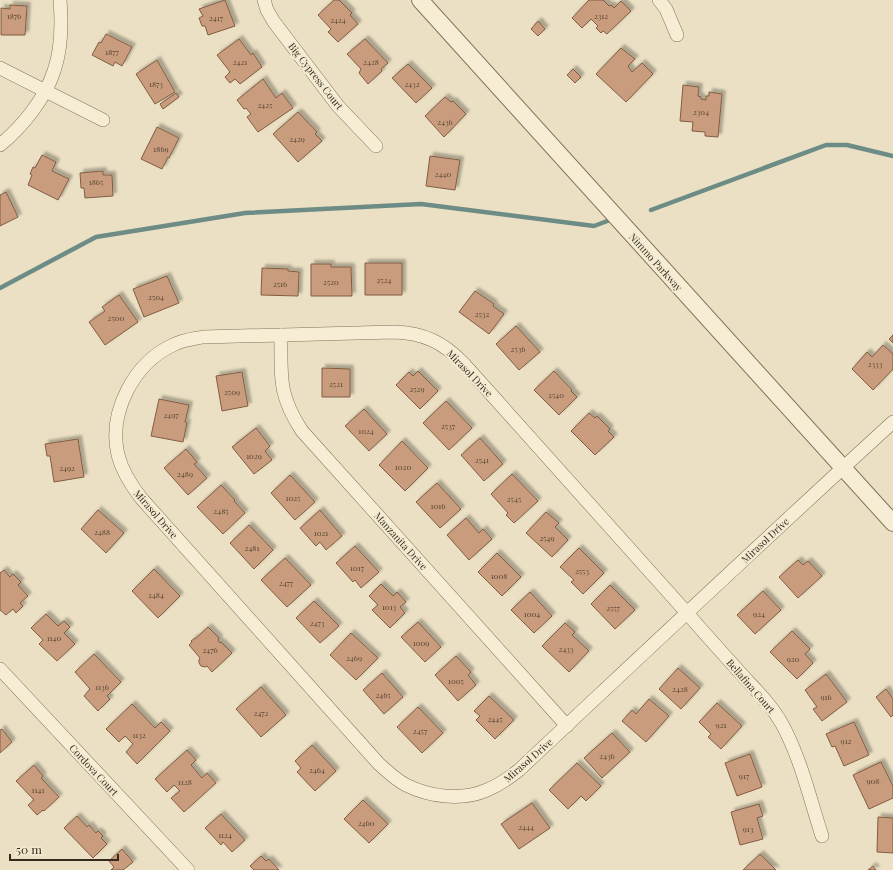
<svg xmlns="http://www.w3.org/2000/svg" width="893" height="870" viewBox="0 0 893 870" font-family="'Playfair Display',serif">
<defs>
<filter id="shadow"><feDropShadow dx="3.5" dy="-3.5" stdDeviation="1" flood-color="#0004"/></filter>
</defs>
<rect width="100%" height="100%" fill="#ebe0c3"/>
<g fill="none" stroke-linecap="round" stroke-linejoin="round">
<path stroke="#6c8c85" stroke-width="4.5" d="M651,210L826,145H847L893,156
M0,288L96,237L245,213L421,204L594,226L610,220"/>
</g>
<path fill="#c89c7b" stroke="#825d42" filter="url(#shadow)" d="M225,0L235,26L208,35L205,26H202L199,18L203,16L199,9Z
M334,0H339L352,13L350,15L358,24L338,42L328,32L331,29L318,15Z
M589,0H603L609,6L611,5L614,8L621,1L631,11L607,34L603,31L601,33L596,28L598,26L591,19L582,28L572,18Z
M10,5L27,6L25,35H1V8L10,9Z
M538,21L545,29L538,36L531,29Z
M106,34L132,47L122,66L115,62L113,66L92,55L99,42L101,43Z
M239,39L251,55L253,53L262,67L240,84L235,79L230,83L225,77L230,72L217,55Z
M365,39L388,63L381,69L382,71L368,84L359,73L361,69L347,54Z
M621,48L635,59L628,66L632,72L642,63L653,74L626,102L596,74Z
M157,60L175,92L155,104L136,74Z
M408,64L432,88L416,103L392,78Z
M573,69L581,77L575,83L567,75Z
M263,79L276,98L282,93L293,108L258,132L247,117L251,114L246,108L244,109L237,100Z
M683,85L699,87L698,96L701,97V99L706,100V96H709V92L722,94L718,137L705,136V132L692,131L693,122L680,121Z
M176,93L179,97L163,109L160,104Z
M445,97L451,102L453,101L466,114L444,137L425,116Z
M298,112L317,132L315,134L322,141L298,162L273,134Z
M157,127L179,138L169,158L168,157L162,169L141,159Z
M42,155L56,162L52,171L69,179L58,200L28,185L32,175L30,174L33,167L35,168Z
M430,156L460,160L455,190L426,186Z
M103,171V175H112L113,196L85,198L84,188H81L80,173Z
M6,192L18,217L0,226V195Z
M365,263H402V295H365Z
M311,264H331V267H351L352,296H311Z
M262,268L288,269V271L299,272L298,296L261,295Z
M167,276L179,303L144,317L133,289Z
M475,291L494,304L493,306L504,314L489,334L459,312Z
M119,295L138,322L105,345L89,322L105,311L102,307Z
M516,326L540,352L519,370L496,344Z
M893,335V343L889,339Z
M883,345L893,354V369L873,390L852,369L867,352L872,357Z
M322,368L350,369V397H322Z
M418,371L438,391L420,409L396,385L409,372L413,376Z
M554,371L572,390L571,391L577,397L559,415L534,390Z
M242,372L248,406L222,411L216,376Z
M159,399L189,405L185,422L187,423L183,442L151,436Z
M446,401L472,428L449,450L423,423Z
M364,409L387,434L369,451L345,426Z
M589,413L595,418L597,416L610,429L608,431L614,437L595,455L571,431Z
M256,428L270,446L265,451L272,460L254,474L232,447Z
M480,438L503,464L484,481L461,455Z
M78,439L84,477L54,482L50,456H47L45,444Z
M402,441L428,468L405,491L379,465Z
M186,449L197,462L194,464L207,478L188,495L164,468Z
M512,474L538,501L514,523L506,515L508,513L491,494Z
M290,475L315,502L295,520L271,493Z
M437,483L461,509L440,528L416,502Z
M221,485L235,500L234,501L245,513L223,534L197,507Z
M98,510L124,533L106,553L81,529Z
M320,510L342,536L326,550L320,542L316,546L300,528Z
M546,512L559,523L555,527L568,540L552,557L526,533Z
M466,518L479,533L483,529L492,539L469,560L447,535Z
M249,525L273,550L254,569L230,543Z
M355,546L379,572L361,588L355,580L353,582L336,563Z
M579,548L604,573L583,594L571,582L574,580L560,567Z
M497,553L521,577L502,596L478,572Z
M285,558L311,585L287,607L261,580Z
M798,560L803,565L808,561L822,576L798,598L779,577Z
M154,569L180,596L158,618L132,591Z
M4,570L10,577L13,574L21,582L18,585L28,596L20,603L23,606L16,613L13,609L6,615L0,610V573Z
M381,584L393,596L397,592L406,602L400,607L405,613L390,628L372,610L378,605L369,596Z
M610,585L635,610L615,629L591,604Z
M763,591L781,610L755,634L737,615Z
M530,592L552,616L534,633L511,610Z
M314,601L339,626L320,643L296,618Z
M46,614L58,626L64,621L70,627L64,633L75,644L57,661L39,644L43,640L31,628Z
M418,622L441,647L425,662L401,637Z
M565,623L575,632L572,635L589,651L569,672L542,646Z
M208,627L219,638L218,640L220,643L221,642L232,653L212,672L207,666L205,667L201,666L199,663V660L200,658L189,645L192,642L191,641L195,638V639Z
M792,631L810,649L805,654L813,663L797,679L770,652Z
M351,633L378,658L356,680L330,655Z
M94,654L121,682L107,696L110,699L98,711L84,696L90,689L75,672Z
M456,656L471,672L468,675L476,685L458,701L435,675Z
M678,668L700,688L681,709L659,689Z
M382,673L403,697L384,714L363,690Z
M826,674L847,702L822,721L813,709L817,707L805,690Z
M261,687L286,715L261,737L236,709Z
M886,689L893,699V715L891,717L876,697Z
M489,696L514,720L495,739L476,720L480,716L474,711Z
M649,699L669,716L646,742L622,721L632,710L636,714Z
M717,703L742,726L721,749L708,737L711,734L699,722Z
M132,704L155,728L161,722L170,731L137,764L126,752L133,744L125,736L119,742L106,729Z
M418,707L443,733L422,753L397,727Z
M854,722L869,755L844,766L835,746L832,747L826,734Z
M2,729L12,742L0,753V730Z
M612,733L630,752L602,778L584,758Z
M312,745L336,771L315,791L297,772L301,768L295,761Z
M187,750L196,760L191,765L202,778L207,773L216,783L184,812L171,798L180,791L174,785L167,792L155,779Z
M750,754L762,787L737,796L725,763Z
M881,762L893,786V798L869,809L853,775Z
M577,763L601,786L586,801L581,796L568,809L549,790Z
M34,765L43,776L41,778L59,797L44,811L43,810L37,815L28,805L34,800L16,781Z
M363,800L388,824L369,843L344,819Z
M532,803L550,828L519,849L501,824Z
M759,804L763,816L757,818L763,839L740,845L731,812Z
M221,814L245,840L232,852L223,842L221,845L205,828Z
M77,816L87,827L89,825L96,833L98,831L103,836L101,838L107,844L93,858L64,828Z
M878,817L893,818V853L877,852Z
M122,849L133,862L123,870H111L114,867L109,861Z
M760,854L776,870H743Z
M261,856L266,861L269,859L279,870H254L250,866Z
M873,866L876,870H868Z"/>
<g fill="none" stroke-linecap="round" stroke-linejoin="round">
<g stroke="#84725b" stroke-width="14">
<path id="minor" d="M264,0L267,10L274,22L338,106L376,146
M659,0L666,9L677,35
M0,68L103,120
M0,145C22,127 45,99 54,71C62,48 62,24 60,0
M281,335C281,376 278,395 302,431L567,726
M0,669L188,870
M822,836C810,799 801,759 782,724C772,706 758,692 744,677C725,656 706,635 687,613L464,364C443,342 424,333 394,332L203,337C193,339 182,340 173,345C134,363 108,412 118,455C122,471 131,485 141,498L379,764C388,772 396,780 406,785C430,797 462,801 487,790C499,785 509,778 519,770C643,654 767,537 893,422"/>
</g>
<g stroke="#84725b" stroke-width="18">
<path id="tertiary" d="M420,0L893,523"/>
</g>
<use href="#minor" stroke="#f7edd5" stroke-width="13"/>
<use href="#tertiary" stroke="#f7edd5" stroke-width="16"/>
</g>
<g text-anchor="middle" dominant-baseline="central" stroke-width="4" stroke-linejoin="round" paint-order="stroke">
<g font-size="8" fill="#5a4635">
<text x="14" y="15">1876</text>
<text x="601" y="15">2312</text>
<text x="216" y="17">2417</text>
<text x="338" y="19">2424</text>
<text x="112" y="51">1877</text>
<text x="240" y="61">2421</text>
<text x="371" y="61">2428</text>
<text x="156" y="83">1873</text>
<text x="412" y="83">2432</text>
<text x="265" y="104">2425</text>
<text x="701" y="111">2304</text>
<text x="445" y="121">2436</text>
<text x="297" y="138">2429</text>
<text x="161" y="148">1869</text>
<text x="443" y="173">2440</text>
<text x="96" y="181">1865</text>
<text x="384" y="279">2524</text>
<text x="331" y="281">2520</text>
<text x="280" y="283">2516</text>
<text x="156" y="296">2504</text>
<text x="482" y="313">2532</text>
<text x="116" y="317">2500</text>
<text x="518" y="348">2536</text>
<text x="875" y="363">2333</text>
<text x="336" y="383">2521</text>
<text x="417" y="388">2529</text>
<text x="232" y="391">2509</text>
<text x="556" y="394">2540</text>
<text x="171" y="414">2497</text>
<text x="448" y="425">2537</text>
<text x="366" y="430">1024</text>
<text x="254" y="455">1029</text>
<text x="482" y="459">2541</text>
<text x="403" y="466">1020</text>
<text x="67" y="467">2492</text>
<text x="185" y="473">2489</text>
<text x="293" y="497">1025</text>
<text x="514" y="498">2545</text>
<text x="438" y="505">1016</text>
<text x="221" y="510">2485</text>
<text x="102" y="531">2488</text>
<text x="321" y="532">1021</text>
<text x="547" y="537">2549</text>
<text x="252" y="547">2481</text>
<text x="357" y="567">1017</text>
<text x="582" y="570">2553</text>
<text x="499" y="575">1008</text>
<text x="286" y="582">2477</text>
<text x="156" y="594">2484</text>
<text x="389" y="606">1013</text>
<text x="613" y="607">2557</text>
<text x="532" y="613">1004</text>
<text x="759" y="613">924</text>
<text x="317" y="622">2473</text>
<text x="54" y="637">1140</text>
<text x="421" y="642">1009</text>
<text x="566" y="648">2433</text>
<text x="210" y="649">2476</text>
<text x="354" y="657">2469</text>
<text x="793" y="658">920</text>
<text x="456" y="680">1005</text>
<text x="102" y="686">1136</text>
<text x="680" y="688">2428</text>
<text x="383" y="694">2465</text>
<text x="826" y="696">916</text>
<text x="261" y="712">2472</text>
<text x="495" y="718">2445</text>
<text x="721" y="724">921</text>
<text x="420" y="730">2457</text>
<text x="139" y="734">1132</text>
<text x="846" y="740">912</text>
<text x="607" y="755">2436</text>
<text x="317" y="769">2464</text>
<text x="744" y="775">917</text>
<text x="873" y="780">908</text>
<text x="185" y="781">1128</text>
<text x="38" y="789">1141</text>
<text x="366" y="822">2460</text>
<text x="526" y="826">2444</text>
<text x="748" y="828">913</text>
<text x="225" y="834">1124</text>
</g>
<g font-size="10" fill="#352a1e" stroke="#f3ead2">
<text transform="translate(316 76) rotate(52)">Big Cypress Court</text>
<text transform="translate(656 262) rotate(48)">Nimmo Parkway</text>
<text transform="translate(470 373) rotate(46)">Mirasol Drive</text>
<text transform="translate(156 514) rotate(49)">Mirasol Drive</text>
<text transform="translate(765 540) rotate(-43)">Mirasol Drive</text>
<text transform="translate(401 541) rotate(48)">Manzanita Drive</text>
<text transform="translate(751 686) rotate(49)">Bellafina Court</text>
<text transform="translate(528 760) rotate(-41)">Mirasol Drive</text>
<text transform="translate(94 770) rotate(47)">Cordova Court</text>
</g>
</g>
<path d="M10 854v6h108v-6" fill="none" stroke="#352a1e" stroke-width="2"/>
<text x="16" y="854" font-size="12" fill="#352a1e" stroke="#f3ead2" stroke-width="3" paint-order="stroke">50 m</text>
</svg>
